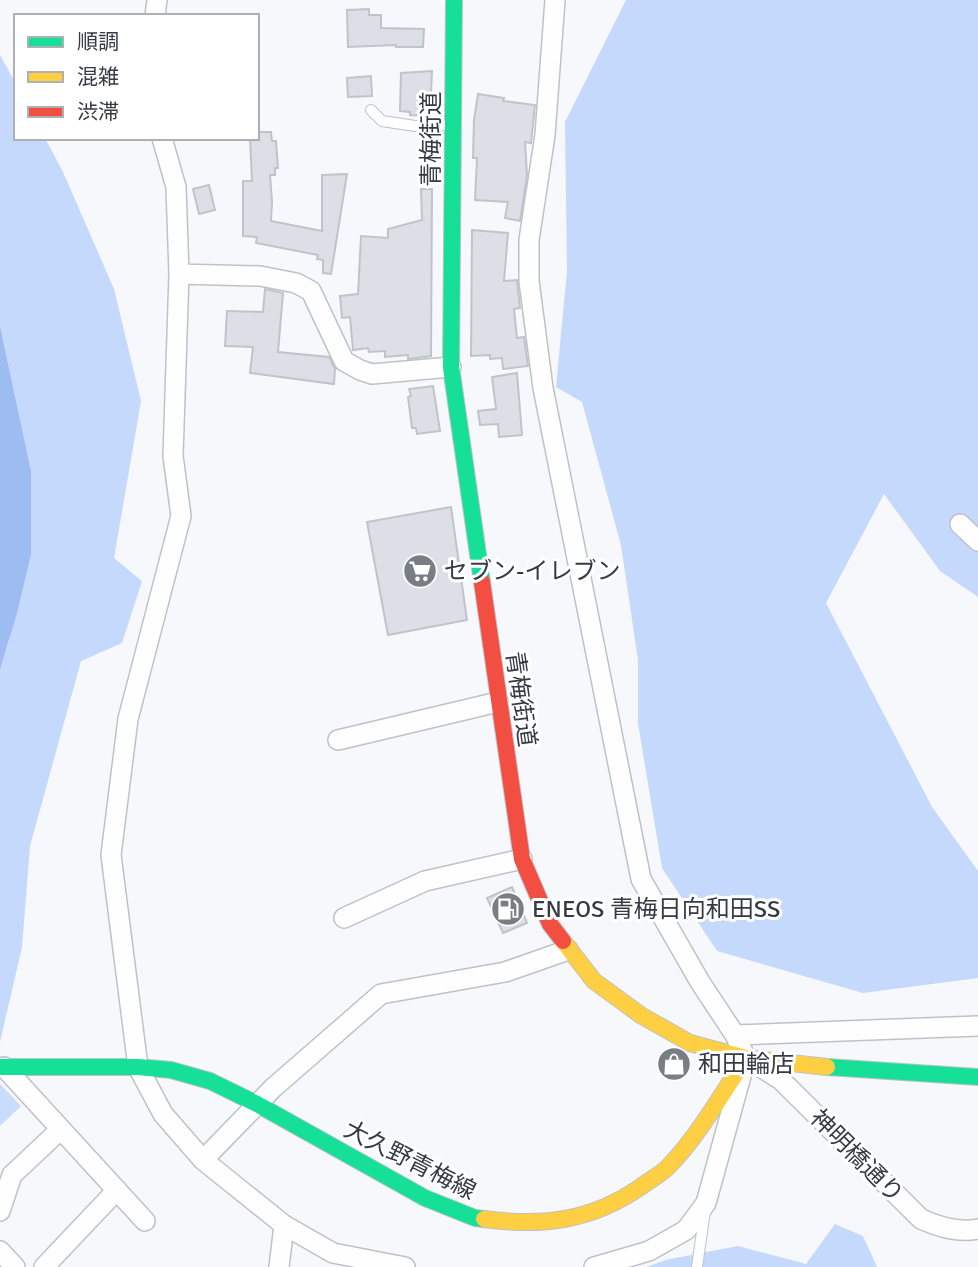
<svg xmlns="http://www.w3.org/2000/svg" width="978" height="1267" viewBox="0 0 978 1267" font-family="Signika,'Noto Sans JP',sans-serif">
<rect width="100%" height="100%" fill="#f6f8fb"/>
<path fill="#c9dcfc" d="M0,1084L21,1106L0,1126Z"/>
<path fill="#c4d9fc" d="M626,0H978V597L940,571L884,494L826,603L932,807L978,871V978L863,993L717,951L662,868L638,723V660L621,545L582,402L556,387L567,271L565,122Z
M0,55L16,84V138H45L63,172L114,289L141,401L114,558L142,581L122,643L81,661L30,846L22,947L0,1042V670L9,641L31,471L0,326Z
M835,1224L863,1236L877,1267H647L665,1260L738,1246L806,1264Z"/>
<path fill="#9cbcf2" d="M0,326L31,471V554L17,613L0,670Z"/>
<path fill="#dce0e6" stroke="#c0c4ca" stroke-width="2" d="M369,9V15H381V28L424,29L423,47H396V45L348,47L347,10Z
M432,71L430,116L410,115V112L400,111L401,73Z
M371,76L372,96L348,97L347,78Z
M478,94L504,98L503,101L535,105L531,143L525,142L527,175L520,221L505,218L508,202L475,200L477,158H473L474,120Z
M257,132H271L272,141H276L278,168H275V175H270L272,202L271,221L322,231V175L347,174L331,274L323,273V260L317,259L318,255L256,243L257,237L243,236V181H252L250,138H257Z
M209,185L215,210L199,214L193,189Z
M421,189H432L431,356L408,359V355L385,357V351L369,352L368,348L353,350L350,317L342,318L340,296L358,294L361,236L388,238V229L422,220Z
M472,230L508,233L504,281L517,280L520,308L514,309L517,338L524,337L528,366L503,369L502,358L490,359V355L471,356Z
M265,289L283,293L278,352L329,357L335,369L334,384L250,373L253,347L225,346L227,311L263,312Z
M517,373L522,435L499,437L498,424L480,425L478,411L496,409L492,377Z
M433,386L440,431L417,434L416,428H412L408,397L411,396L409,389Z
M451,507L467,620L388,635L367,522Z
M512,887L527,923L503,933L487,898Z"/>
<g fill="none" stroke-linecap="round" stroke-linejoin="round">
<g stroke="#bec2c8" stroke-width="12">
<path id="lane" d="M371,110L382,121L415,126L446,125
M697,1267L705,1211"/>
</g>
<g stroke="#bec2c8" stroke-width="22">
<path id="street" d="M555,0L545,135L529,240V281L543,388L641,879L700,982L735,1035L746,1058L706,1203L686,1230L649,1251L594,1267
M155,16L157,0
M162,138L176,187L179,274L173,456L181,516L128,719L111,855L138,1067L163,1114L203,1160L284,1225L333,1253L405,1267
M179,274L260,276L296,283L311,291L344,361L360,370L372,374L451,367
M960,524L978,541
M338,740L498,702
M344,918L425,881L522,859
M735,1035L978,1026
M4,1067L145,1221
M762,1068L781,1080L921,1219C939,1227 958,1233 978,1229
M203,1160L273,1088L381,994L505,972L568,950
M0,1211L12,1175L61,1129
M0,1251L15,1267
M44,1267L117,1190
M279,1267L284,1225"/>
</g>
<g stroke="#bec2c8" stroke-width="18">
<path id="fast" d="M454,0L451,367L482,582
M0,1067H138L171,1070L210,1081L257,1104L425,1198L475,1218L484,1219
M827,1067L978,1077"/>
</g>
<g stroke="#bec2c8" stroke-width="18">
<path id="slow" d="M563,941L594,981L642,1016L690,1043L746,1058L827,1067
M484,1219C543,1227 592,1221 642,1186C650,1180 661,1174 668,1167C699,1135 721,1095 746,1058"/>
</g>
<g stroke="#bec2c8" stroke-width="18">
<path id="jam" d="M482,582L522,859L550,924L563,941"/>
</g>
<use href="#lane" stroke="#fefefe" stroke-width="10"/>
<use href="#street" stroke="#fefefe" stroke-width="19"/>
<use href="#fast" stroke="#16e098" stroke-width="16"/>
<use href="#slow" stroke="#ffcf43" stroke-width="16"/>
<use href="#jam" stroke="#f24e42" stroke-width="16"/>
</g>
<defs>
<g id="supermarket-disc" transform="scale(1.75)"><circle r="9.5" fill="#797d84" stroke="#fff"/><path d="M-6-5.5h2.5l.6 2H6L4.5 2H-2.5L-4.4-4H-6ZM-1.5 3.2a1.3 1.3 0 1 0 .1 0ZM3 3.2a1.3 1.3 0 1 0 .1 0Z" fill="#fff"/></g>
<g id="fuel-disc" transform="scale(1.75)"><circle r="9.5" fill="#797d84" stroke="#fff"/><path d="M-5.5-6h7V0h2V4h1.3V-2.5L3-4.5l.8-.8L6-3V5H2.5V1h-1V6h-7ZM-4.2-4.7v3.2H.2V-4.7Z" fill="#fff"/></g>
<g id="shop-disc" transform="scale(1.75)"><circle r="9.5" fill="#797d84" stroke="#fff"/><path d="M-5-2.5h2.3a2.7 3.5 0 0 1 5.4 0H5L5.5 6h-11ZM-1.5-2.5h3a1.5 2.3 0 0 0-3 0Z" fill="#fff"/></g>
</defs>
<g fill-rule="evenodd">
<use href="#supermarket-disc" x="420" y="571"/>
<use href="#fuel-disc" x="508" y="909"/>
<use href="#shop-disc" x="674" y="1064"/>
</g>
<g text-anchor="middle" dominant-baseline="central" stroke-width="6" stroke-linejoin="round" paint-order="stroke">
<g font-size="24" fill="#353b44" stroke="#fff">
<text transform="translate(431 139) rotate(-90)">青梅街道</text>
<text transform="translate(521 699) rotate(82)">青梅街道</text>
<text transform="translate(857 1156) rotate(45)">神明橋通り</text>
<text transform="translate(410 1160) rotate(27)">大久野青梅線</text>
</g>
<g font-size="24" fill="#353b44" stroke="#fff" text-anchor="start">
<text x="444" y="571">セブン-イレブン</text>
<text x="532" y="909">ENEOS 青梅日向和田SS</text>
<text x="698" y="1064">和田輪店</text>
</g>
</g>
<rect x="14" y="14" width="245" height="126" fill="#ffffff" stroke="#aeb1b4" stroke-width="2"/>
<rect x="28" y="37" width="35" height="10" fill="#16e098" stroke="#aeb1b4" stroke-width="2"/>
<text x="77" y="49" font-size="21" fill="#353b44">順調</text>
<rect x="28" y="72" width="35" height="10" fill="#ffcf43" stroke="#aeb1b4" stroke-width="2"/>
<text x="77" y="84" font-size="21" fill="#353b44">混雑</text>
<rect x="28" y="107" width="35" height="10" fill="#f24e42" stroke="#aeb1b4" stroke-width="2"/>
<text x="77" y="119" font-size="21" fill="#353b44">渋滞</text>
</svg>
